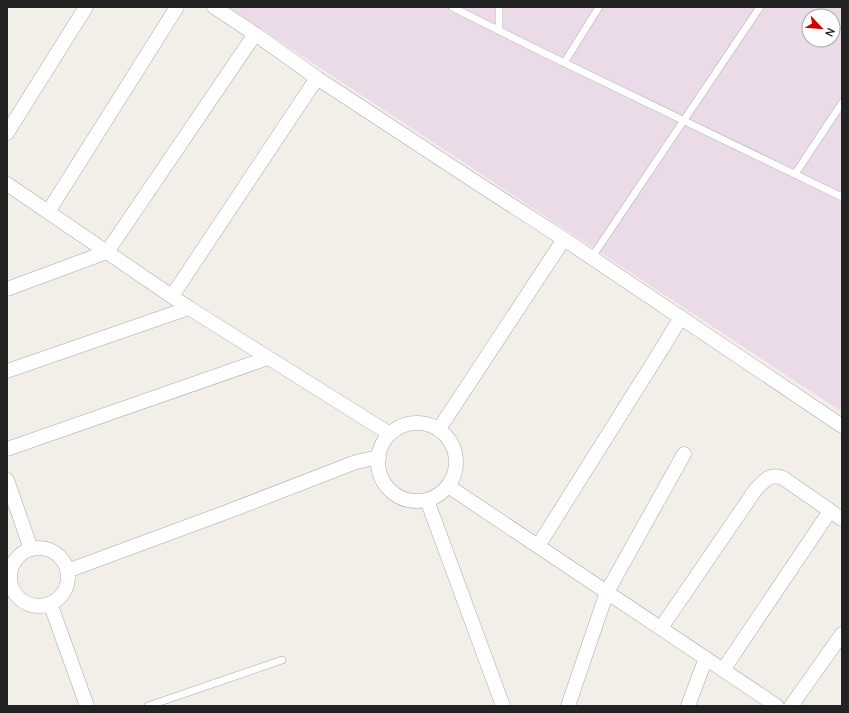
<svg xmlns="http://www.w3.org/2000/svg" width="849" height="713" viewBox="0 0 849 713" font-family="Manrope,sans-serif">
<rect width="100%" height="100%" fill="#f2efe9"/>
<path fill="#ebdbe8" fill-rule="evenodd" d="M228,7H842V412ZM809,16H833V40H809Z"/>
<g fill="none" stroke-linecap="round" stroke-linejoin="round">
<g stroke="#a9a9a9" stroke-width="8">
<path id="lane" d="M452,7L542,52L842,197
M499,7V31
M564,63L599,7
M795,174L842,103
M592,257L760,7
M148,706L282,660"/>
</g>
<g stroke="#a9a9a9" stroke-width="15">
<path id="street" d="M214,7L255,34L317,78L477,183L564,239L842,426
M7,133L86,7
M7,184L189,308L390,434
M48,212L177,7
M7,289L107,252L255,34
M172,296L317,78
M7,371L189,308
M378 462a39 39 0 1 1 78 0a39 39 0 1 1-78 0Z
M439,429L564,239
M7,449L268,358
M7,480L31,549
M448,486L777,706
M427,500L503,706
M538,546L663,347L681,317
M10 577a29 29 0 1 1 58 0a29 29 0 1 1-58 0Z
M67,571L224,513L356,462L379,457
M50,603L87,706
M661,628L756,489C765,480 770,473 783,478L842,519
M723,670L830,511
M568,706L607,592L684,454
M688,706L706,658
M791,706L842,634"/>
</g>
<use href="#lane" stroke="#fff" stroke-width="7"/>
<use href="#street" stroke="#fff" stroke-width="14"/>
</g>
<rect width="849" height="713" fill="none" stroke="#222222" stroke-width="16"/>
<g transform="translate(821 28) rotate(116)"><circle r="19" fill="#ffffff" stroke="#a7a7a7"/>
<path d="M0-3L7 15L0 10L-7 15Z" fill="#d40000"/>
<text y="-6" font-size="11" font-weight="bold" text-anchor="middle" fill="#222222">N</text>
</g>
</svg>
